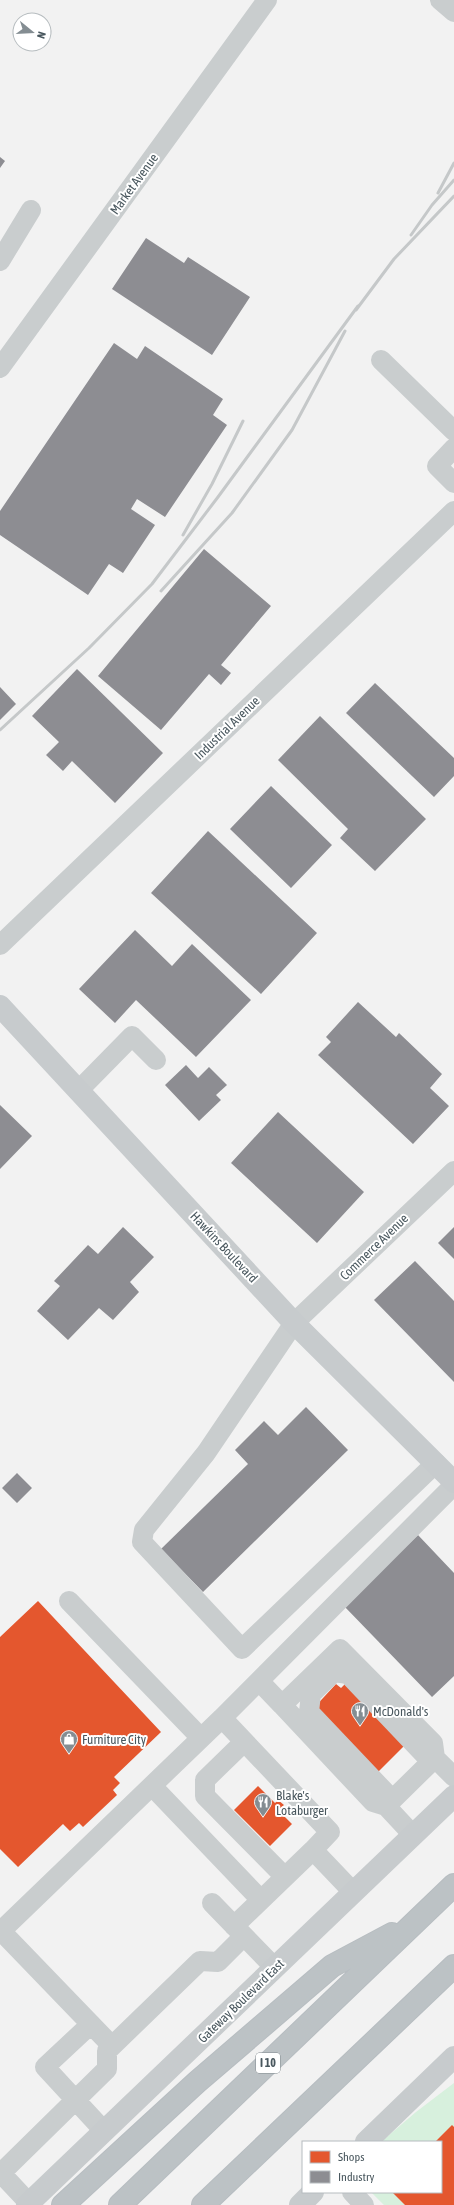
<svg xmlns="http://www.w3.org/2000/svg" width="454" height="2205" viewBox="0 0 454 2205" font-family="'Asap Condensed',sans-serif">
<rect width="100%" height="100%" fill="#f2f2f2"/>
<path fill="#d7f0dd" d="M454,2083V2127L452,2126L435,2142H381L416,2112Z
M371,2192H392L405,2205H384Z"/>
<path fill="#e4572e" d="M38,1601L161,1732L114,1777L120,1783L113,1790L117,1795L83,1827L79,1823L70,1831L63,1824L18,1867L0,1849V1637Z
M348,1681L409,1741L375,1775L311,1711L336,1684L341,1688Z
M258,1786L275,1803L278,1800L284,1805L278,1810L292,1824L270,1846L234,1810Z
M452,2125L454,2127V2205H405L392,2192H441V2142H435Z"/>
<path fill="#8d8d92" d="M0,157L5,161L0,168Z
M146,238L184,263L188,257L250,297L212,355L112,289Z
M114,343L137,359L145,346L223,399L213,415L227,425L165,517L137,499L131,509L155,525L123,573L109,564L88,595L0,535V511Z
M204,549L271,606L221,665L231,673L221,685L209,674L161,730L98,676Z
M77,669L163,753L115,803L72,761L63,771L46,755L59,742L32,716Z
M375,683L454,758V776L434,797L346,713Z
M0,687L16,704L0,720Z
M320,716L426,819L375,871L340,838L348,829L278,760Z
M271,786L332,845L291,888L230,829Z
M208,831L317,933L261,994L151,893Z
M135,930L172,966L192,944L251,1000L196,1057L136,1000L115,1023L79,989Z
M358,1002L396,1037L399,1033L442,1074L430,1088L449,1106L413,1144L318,1055L331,1042L326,1037Z
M186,1065L198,1078L209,1067L227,1085L216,1095L221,1100L199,1121L165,1085Z
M0,1105L32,1136L0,1169Z
M278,1112L364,1192L317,1243L231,1163Z
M123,1227L154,1257L130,1282L139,1292L113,1320L99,1308L68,1340L37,1311L60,1286L54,1281L88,1245L98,1254Z
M454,1227V1259L438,1243Z
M415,1261L454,1301V1382L374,1300Z
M306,1407L348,1450L203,1592L161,1549L248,1464L235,1450L264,1421L278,1435Z
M17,1473L32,1488L17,1503L2,1488Z
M418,1535L454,1573V1676L432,1697L344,1606Z"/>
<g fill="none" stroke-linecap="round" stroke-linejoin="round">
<g stroke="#b7bdc1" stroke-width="24">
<path id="highway" d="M63,2205L197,2082L332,1966L392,1934
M120,2205L454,1885
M203,2205L454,1966"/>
</g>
<path stroke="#c9cdce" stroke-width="20" d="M440,0L454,12
M0,261L31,210
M381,360L454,431
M0,368L267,0
M454,448L437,466L454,483
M0,945L454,511
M78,1091L132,1036L156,1060
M436,1463L242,1649L142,1542L144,1530L206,1453L294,1323L454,1171
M69,1601L201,1738
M334,1672L348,1674L424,1754L435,1758L386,1806L385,1792L309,1712L311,1694Z
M259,1681L282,1705
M222,1718L454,1485
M244,1742L205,1780V1796L285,1877
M152,1786L261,1900
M413,1835L386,1806L373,1802L282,1705L340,1649L433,1743L435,1758L454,1777
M212,1903L275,1968
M234,1926L313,1850
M91,2024L45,2067L104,2131
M112,2046L1,1931L222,1718L330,1832L313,1850L353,1892
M0,2172L29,2203
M1,2173L107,2069V2051L200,1961L218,1962L244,1936
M352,2192L364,2205"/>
<path stroke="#c7cbcd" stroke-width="22" d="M0,1006L294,1323L454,1482
M366,2142L454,2057
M27,2205L454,1796
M300,2205L313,2192"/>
<use href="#highway" stroke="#bcc2c5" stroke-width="22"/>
<path stroke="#c5c8c9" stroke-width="3" d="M438,193L454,163
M411,235L432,205L454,180
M356,310L394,259L454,196
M183,535L212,484L243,421
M161,591L232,513L292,430L345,331
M0,730L89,648L152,584L218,497L358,306"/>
</g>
<defs>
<g id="restaurant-pin" transform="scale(0.9)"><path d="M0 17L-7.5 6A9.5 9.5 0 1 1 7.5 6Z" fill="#848d92" stroke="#fff"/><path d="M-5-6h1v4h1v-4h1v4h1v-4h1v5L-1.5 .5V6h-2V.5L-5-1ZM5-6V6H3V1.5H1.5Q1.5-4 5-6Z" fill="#fff"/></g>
<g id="shop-pin" transform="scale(0.9)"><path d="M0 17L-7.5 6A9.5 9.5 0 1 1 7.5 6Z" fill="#848d92" stroke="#fff"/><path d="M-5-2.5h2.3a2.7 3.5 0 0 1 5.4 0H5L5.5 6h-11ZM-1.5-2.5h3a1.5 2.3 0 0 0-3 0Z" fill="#fff"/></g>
</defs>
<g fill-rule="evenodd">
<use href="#restaurant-pin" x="360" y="1711"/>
<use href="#shop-pin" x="69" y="1739"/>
<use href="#restaurant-pin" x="263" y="1802"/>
</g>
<g text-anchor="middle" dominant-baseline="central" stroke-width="4" stroke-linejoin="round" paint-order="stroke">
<rect fill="#fff" stroke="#80898e" stroke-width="1" x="256" y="2053" width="24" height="20" rx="3"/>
<g font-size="12" font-weight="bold" fill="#49575e">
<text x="268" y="2063">I 10</text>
</g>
<g font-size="13" fill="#49575e" stroke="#fff">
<text transform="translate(134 184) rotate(-54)">Market Avenue</text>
<text transform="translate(227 728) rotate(-44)">Industrial Avenue</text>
<text transform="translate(224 1247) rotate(47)">Hawkins Boulevard</text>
<text transform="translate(374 1247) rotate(-44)">Commerce Avenue</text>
<text transform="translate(241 2001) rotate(-44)">Gateway Boulevard East</text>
</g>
<g font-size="13" fill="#49575e" stroke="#fff" text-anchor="start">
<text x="373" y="1711">McDonald's</text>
<text x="82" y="1739">Furniture City</text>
<text x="276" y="1795">Blake's<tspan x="276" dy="15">Lotaburger</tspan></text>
</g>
</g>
<rect x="302" y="2141" width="140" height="52" fill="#ffffff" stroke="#b6bcbf"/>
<rect x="310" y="2151" width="20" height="12" fill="#e4572e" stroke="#b6bcbf"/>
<text x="338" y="2161" font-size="12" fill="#49575e">Shops</text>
<rect x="310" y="2171" width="20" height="12" fill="#8d8d92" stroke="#b6bcbf"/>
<text x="338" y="2181" font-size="12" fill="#49575e">Industry</text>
<g transform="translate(32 32) rotate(108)"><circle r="19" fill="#ffffff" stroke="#b6bcbf"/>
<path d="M0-3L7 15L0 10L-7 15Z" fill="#848d92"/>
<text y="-6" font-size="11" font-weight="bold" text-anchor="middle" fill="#49575e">N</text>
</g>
</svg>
